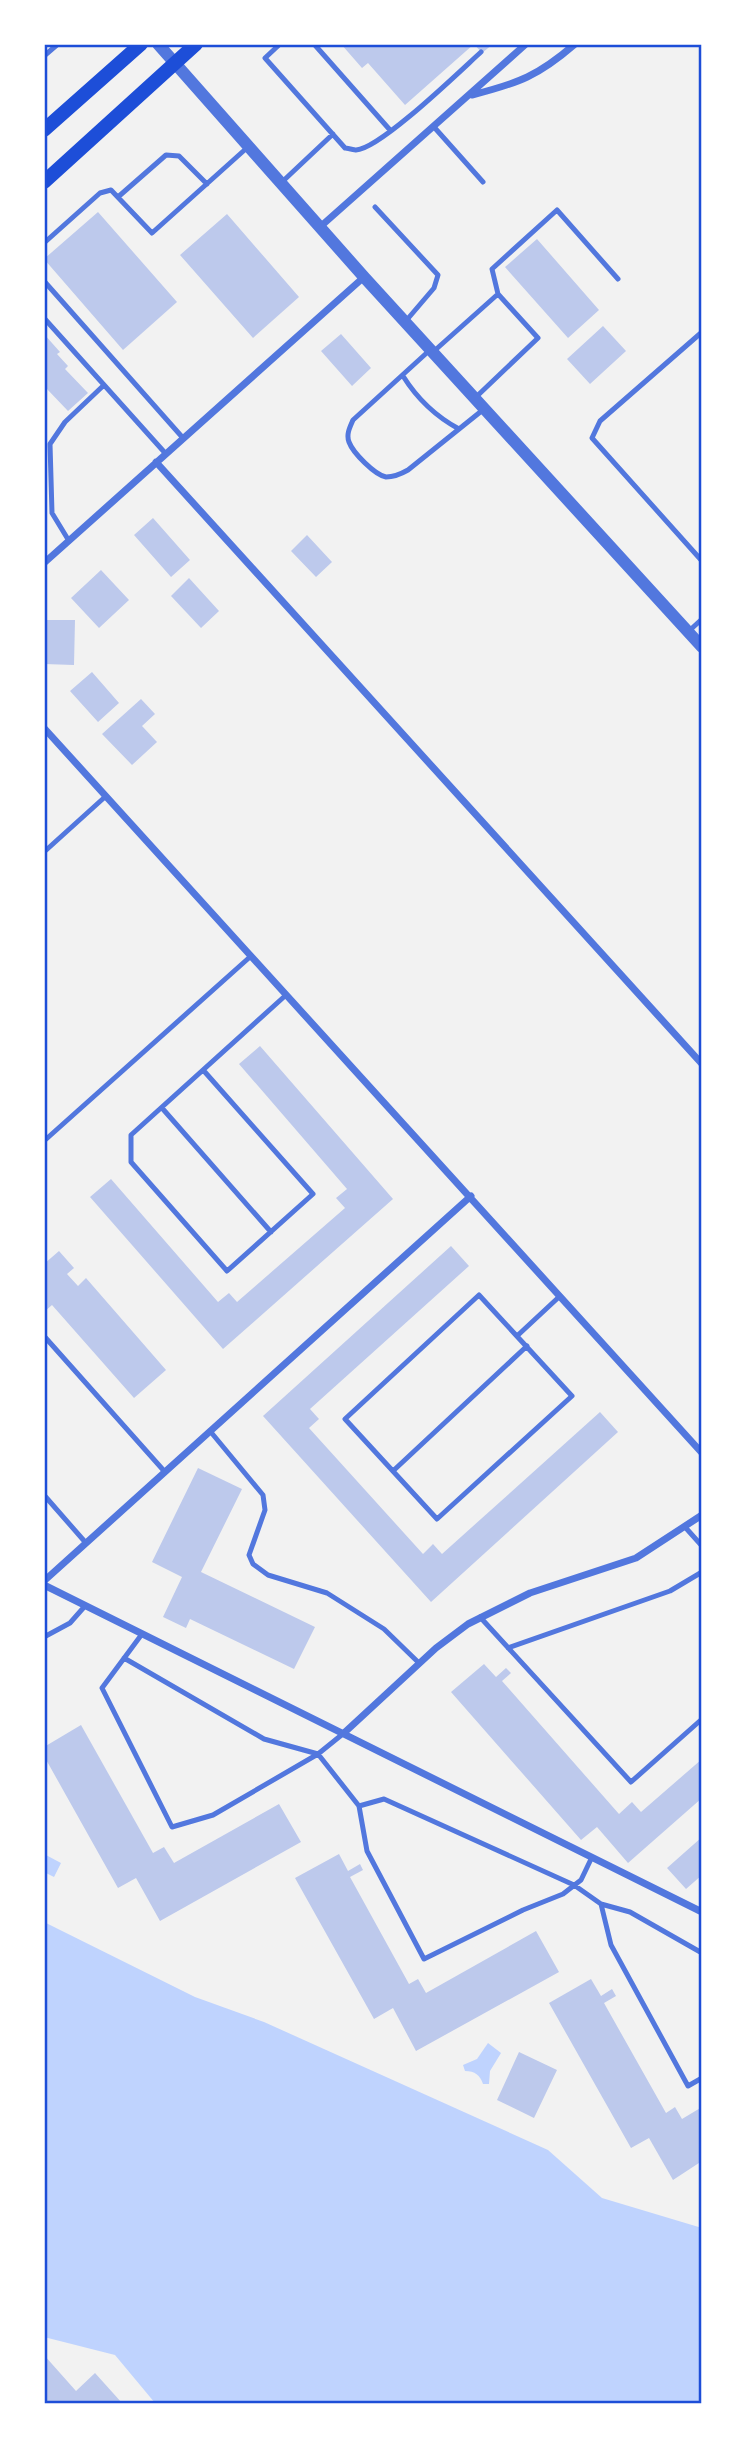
<svg xmlns="http://www.w3.org/2000/svg" width="746" height="2447" viewBox="0 0 746 2447" font-family="Merriweather,serif">
<rect width="100%" height="100%" fill="#f2f2f2"/>
<path fill="#bfd3fe" d="M44,1854L61,1863L54,1877L44,1872Z
M44,1922L195,1997L264,2022L548,2150L602,2198L702,2228V2403H155L115,2355L44,2337Z
M488,2043L501,2053L490,2071L489,2084H483C480,2075 475,2071 465,2071L463,2065L477,2059Z"/>
<path fill="#bdc9ec" d="M341,44H493L482,53L474,44L405,105L368,63L362,68Z
M98,212L177,302L123,350L44,259Z
M227,214L299,297L253,338L180,255Z
M537,239L599,310L568,338L505,267Z
M603,326L626,351L590,384L567,359Z
M44,334L60,352L57,354L68,366L65,369L88,393L68,411L46,388L44,391Z
M341,334L371,368L352,386L321,351Z
M153,518L190,560L171,577L134,535Z
M307,535L332,562L316,577L291,551Z
M101,570L129,600L99,628L71,598Z
M189,578L219,611L201,628L171,596Z
M44,620H75L74,665L44,664Z
M92,672L119,703L98,722L70,691Z
M141,699L155,714L142,726L157,742L132,765L102,734Z
M260,1046L393,1199L223,1349L90,1197L111,1179L218,1302L229,1293L237,1302L345,1208L336,1198L347,1189L239,1064Z
M451,1246L469,1266L310,1409L319,1419L309,1428L423,1554L433,1544L442,1554L600,1412L618,1432L431,1602L263,1416Z
M59,1251L74,1268L67,1274L78,1286L86,1278L166,1370L134,1398L52,1305L44,1312V1264Z
M198,1468L242,1489L201,1572L315,1627L294,1669L190,1619L186,1628L163,1617L182,1577L152,1562Z
M484,1664L496,1677L506,1668L511,1673L502,1681L619,1814L632,1802L641,1812L702,1759V1798L628,1863L597,1827L581,1840L451,1692Z
M81,1725L153,1853L164,1847L174,1863L279,1804L301,1842L160,1921L136,1878L118,1888L44,1756V1747Z
M702,1837V1875L686,1889L667,1868Z
M339,1854L348,1871L360,1864L363,1870L350,1877L409,1984L418,1979L426,1993L536,1931L559,1972L416,2051L393,2008L374,2019L295,1878Z
M591,1979L601,1996L612,1989L616,1996L604,2003L666,2113L675,2107L682,2119L702,2107V2161L673,2180L649,2138L631,2148L549,2003Z
M519,2052L557,2070L534,2118L497,2100Z
M44,2355L76,2391L95,2373L122,2403H44Z"/>
<g fill="none" stroke-linecap="round" stroke-linejoin="round">
<path stroke="#5277de" stroke-width="5" d="M280,44L265,58L345,148C346,148 355,150 356,150C380,149 460,71 481,52
M314,44L390,130
M44,56L58,44
M434,127L483,182
M282,182L333,134
M118,197L166,155L179,156L207,184
M375,207L438,275L434,288L405,322
M44,243L100,193L111,190L152,233L249,146
M44,281L183,438
M498,294L492,269L557,210L618,279
M44,318L166,454
M702,332L600,421L592,438L702,561
M431,349L353,420C350,427 346,434 349,442C353,453 375,475 386,477C395,477 401,474 408,470L484,409
M433,352L498,294L538,338L475,398
M403,376C418,400 435,416 459,429
M69,541L52,513L50,444L65,422L104,385
M689,631L702,619
M44,852L106,796
M204,1071L313,1194L227,1271L131,1162V1135L286,995
M162,1108L271,1232
M44,1141L251,956
M479,1295L572,1396L437,1519L345,1419Z
M44,1336L165,1472
M517,1336L560,1296
M210,1431L263,1495L265,1510L249,1555L253,1564L268,1575L327,1593L384,1629L419,1663
M393,1471L527,1346
M44,1495L86,1543
M685,1527L702,1546
M480,1617L631,1782L702,1719
M142,1634L102,1688L172,1827L213,1815L318,1754L344,1733
M44,1637L70,1623L85,1606
M508,1648L670,1591L702,1572
M124,1658L264,1739L318,1754L359,1806L367,1851L424,1959L523,1910L563,1894L581,1880L592,1857
M359,1806L384,1799L574,1885L601,1904L611,1945L688,2086L702,2078
M601,1904L630,1912L702,1953"/>
<path stroke="#5277de" stroke-width="7" d="M472,95C519,83 538,76 575,44
M320,227L526,44
M156,462L702,1064
M44,563L364,277
M44,728L702,1453
M44,1581L471,1196
M44,1585L702,1912
M344,1733L436,1648L468,1624L530,1593L636,1558L702,1515"/>
<path stroke="#5277de" stroke-width="12" d="M158,44L364,277L702,647"/>
<path stroke="#1d4ed8" stroke-width="14" d="M44,130L141,44
M44,182L196,44"/>
</g>
<rect width="746" height="2447" fill="none" stroke="#ffffff" stroke-width="91"/>
<rect x="46" y="46" width="654" height="2356" fill="none" stroke="#1d4ed8" stroke-width="2.5"/>
</svg>
